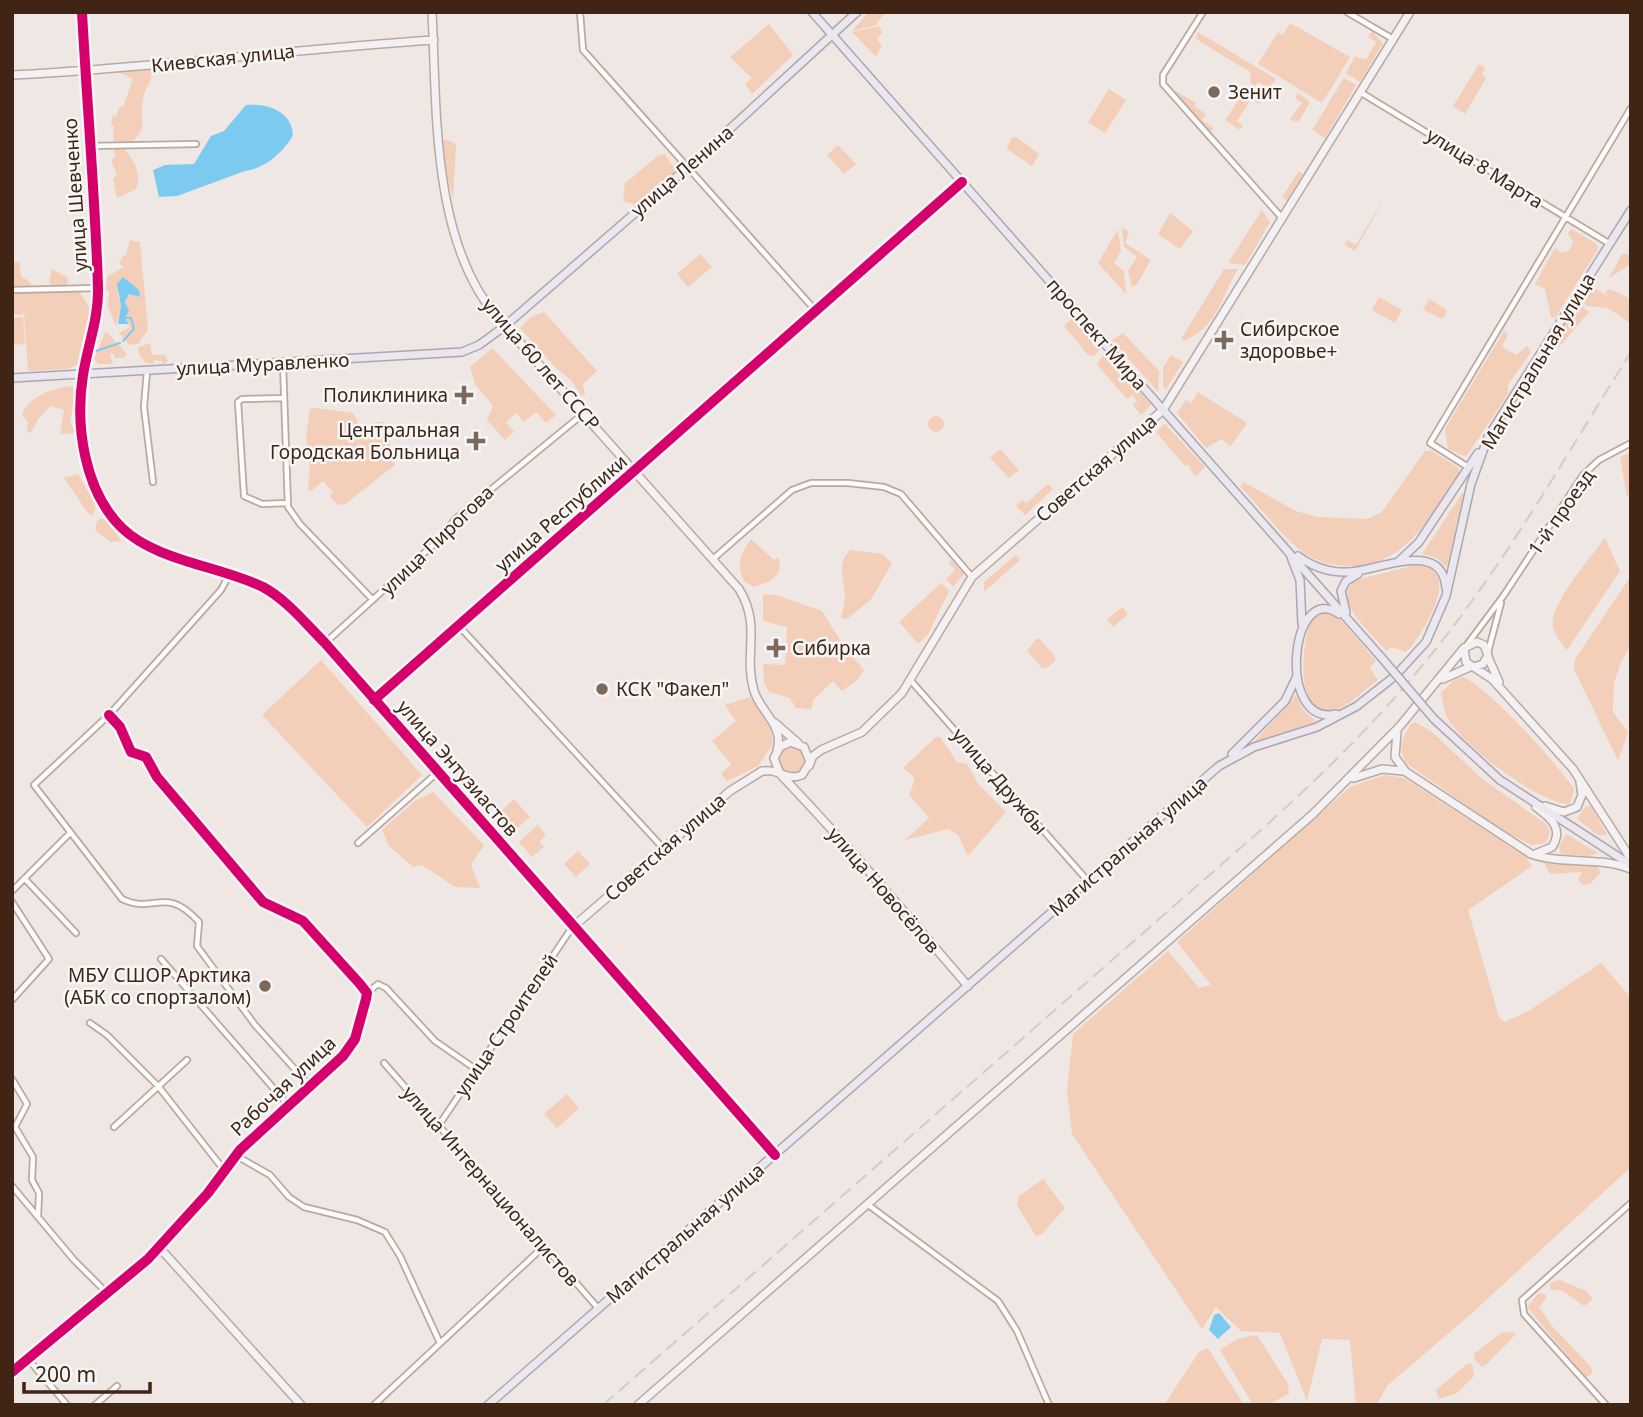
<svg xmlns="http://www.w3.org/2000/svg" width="1643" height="1417" viewBox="0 0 1643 1417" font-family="'Noto Sans',sans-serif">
<rect width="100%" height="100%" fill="#efe7e3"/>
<path fill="#f3ceb8" d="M869,12H885L876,25L852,31Z
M1290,23L1350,57L1322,103L1258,64L1278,32L1283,35Z
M769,24L793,55L752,94L745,84L752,78L730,57Z
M879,26L882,32L877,40L882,45L876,57L852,32Z
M1372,31L1383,43L1360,82L1346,73L1355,56L1366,60L1376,42L1368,37Z
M1198,32L1276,79L1269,88L1258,82L1255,86L1251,84L1250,72L1196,39Z
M1479,64L1485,68L1482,75L1486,78L1465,114L1453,106Z
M152,69C152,79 150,81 146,89C135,112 155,134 123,146C133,161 142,171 136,189L117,198L113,179L117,175L111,160L115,158L113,131L115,128L111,124L113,115L116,117L119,108L124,105L133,79L117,71Z
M1344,78L1356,85L1325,138L1312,130Z
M1248,86L1264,97L1259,104L1251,99L1237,121L1243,125L1240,130L1225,120Z
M1109,89L1126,100L1105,133L1088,122Z
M1172,89L1196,103L1194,106L1206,114L1202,120L1214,128L1209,133Z
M1298,93L1310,102L1299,121L1295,122L1290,119L1302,103L1295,98Z
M1016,137L1039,154L1032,166L1007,149L1011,138Z
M445,139L456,144L453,198L447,177L443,141Z
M838,145L856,164L844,174L827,155Z
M665,154L676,171L637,205L623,201L625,183L659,155Z
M1299,171L1303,174L1287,200L1282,197Z
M1388,192L1355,251L1345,245L1347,240L1356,245Z
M1262,210L1270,222L1245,265L1228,263Z
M1170,213L1193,231L1180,249L1158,234Z
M1122,227L1129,232L1125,243L1151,260L1137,284L1132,287L1128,271L1137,257L1124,247Z
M1118,229L1121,251L1114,263L1124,271L1126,294L1098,263Z
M1572,229L1596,244L1598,249L1555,318L1551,317L1545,289L1535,284L1555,248L1562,253L1569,251L1573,242L1568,233Z
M130,240L140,242L148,330L138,344L129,345L119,333L130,327C124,315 123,307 129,294L140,297L124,277L118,295L121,306L116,327L108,306L109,292L105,289L108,276L124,267L119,263L123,256L126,255Z
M700,254L712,267L688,287L677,274Z
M1622,254H1631V264L1609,278Z
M14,262H19L21,276L31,283V288H12Z
M52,269L68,278L67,286L53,287L49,282Z
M1224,269H1238C1219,300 1220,324 1184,341L1181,339Z
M1592,286L1607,296L1605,292L1610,289L1629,298L1631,324L1608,308L1586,306L1580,299Z
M79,291L92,312L79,364L68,369L28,371L24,314L12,315V293Z
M1379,297L1402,310L1395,323L1372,310Z
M1429,299L1447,310L1443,319L1423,310Z
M1577,302L1589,312L1559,347H1555L1558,333Z
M544,312L597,371L583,384L585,395L581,396L571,380L555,367L520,328L531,317Z
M23,317L25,344L12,345V318Z
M1074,317L1101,348L1094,356L1088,355L1064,326Z
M106,331L127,354L123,358H115L112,353L110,354L113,364H98L94,358Z
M1504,331L1508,334L1502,347L1516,355L1527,346L1531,352L1508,385V394L1466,457L1448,449L1445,429Z
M1123,333L1159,371L1158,392L1112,340Z
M150,343L152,355H165L168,361L163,365L162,361L154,360L153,364L146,363L139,354L138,347Z
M492,348L556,415L546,423L536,412L524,422L516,413L506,422L514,432L505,440L487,420L493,406L475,384L470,367Z
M1103,355L1108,356L1151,405L1141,415L1133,405L1137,401L1132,395L1127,399L1097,365Z
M1171,355L1183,362L1166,389L1163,386V368Z
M72,386L77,394L70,421L75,433L60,434L64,410L51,406L38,419L31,433L27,432L28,422L22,415C28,396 54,388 72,386Z
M1198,392L1247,423L1230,447L1222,439L1206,448L1177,413L1186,400L1191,404Z
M315,408L353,413L367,438L376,435L377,422H385L395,465L345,504L338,505L330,496L333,492L323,481L310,492L308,488L310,468L306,438L310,409Z
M928 424a8 8 0 1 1 16 0a8 8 0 1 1-16 0Z
M1165,424L1205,467L1195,477L1188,464L1185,466L1156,432Z
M1000,449L1019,470L1009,478L990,458Z
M1425,451H1432L1459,468V473C1431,516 1405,569 1345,566C1330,565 1312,560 1300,550C1279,532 1260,508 1241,487L1243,482L1296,511L1317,517L1367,519L1382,512Z
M1631,452V494L1627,497L1620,457Z
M78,474L96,505L93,515L88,513L64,478Z
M1048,484L1053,489L1025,515L1016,506L1022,500L1026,503Z
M1463,492L1464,496L1447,567L1436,558L1422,554Z
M103,518L113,527L121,541L111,542L95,530L97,521Z
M1605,538L1620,571L1567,650C1560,641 1551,632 1553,620C1556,597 1591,557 1605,538Z
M751,539L774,560L778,557C785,576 770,582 754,587L745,582C735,567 741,553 751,539Z
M850,550L883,554L892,564L871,599L847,619L841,618C843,611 845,603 845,595C844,578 836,564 850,550Z
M1016,555L1020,560L984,592V582Z
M951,560L964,574L953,587L946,579L955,570L949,563Z
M1416,565C1464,568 1425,628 1411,647L1405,652L1392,647L1387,651C1372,634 1329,599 1356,580Z
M1631,576V646L1622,660L1614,683L1613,712L1628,732L1618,761L1574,669L1575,659Z
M941,583L949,591L928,634L918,644L899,622Z
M763,595H776L822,611L843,645L864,670L858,680L842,691L833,681L814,699L811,709L796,708L790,698L769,692L764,683L763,664L785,665L787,627L763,621Z
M1122,607L1128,614L1113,627L1107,619Z
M1327,612L1340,619L1376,661L1370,668L1378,680C1365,689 1349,707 1333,710C1292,718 1303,640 1311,619Z
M1036,639H1040L1055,656V661L1047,668H1042L1027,651Z
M321,660L422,775L367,827L262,715Z
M1462,677C1486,684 1558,765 1574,789L1570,804C1539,804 1464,746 1448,719C1444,712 1443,701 1441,693L1454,680Z
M1296,695L1303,710L1317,722L1253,743Z
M750,697L771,730L773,744L758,766L727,781L721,774L731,764L712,741L736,721L725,705Z
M1415,722L1432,732L1481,778L1546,824L1550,831L1546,843L1532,845L1503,831L1409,765C1396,751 1402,739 1411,724Z
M936,737H940L957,762L967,764L979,785L1006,812L968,856L958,835L948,829L905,840L929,818L909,795L915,778L903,768Z
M779 760a13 13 0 1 1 26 0a13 13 0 1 1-26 0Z
M1385,775L1404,778L1526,857L1532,866L1468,910L1499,1017L1505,1022L1530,1010L1601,963L1631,998V1167L1471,1314L1388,1385L1376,1405H1356L1350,1340L1322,1339L1307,1401L1280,1333L1241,1331L1216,1307L1202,1329L1072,1134L1067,1090L1073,1034L1168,951L1199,988L1211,985L1177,942L1350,787Z
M433,792L484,845L471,865L480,888L455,887L422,865L413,867L389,846L382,830L415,801Z
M514,799L530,817L512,833L497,815Z
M1591,806L1607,835H1598L1577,819L1585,807Z
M538,825L546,835L539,842L544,847L532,857L519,842Z
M1566,834L1598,853L1588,856L1561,854L1559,847Z
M578,851L590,864L576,877L564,864Z
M1544,863L1596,865L1601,872L1591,883L1583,885L1578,880L1582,872L1550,874Z
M567,1094L579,1108L557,1128L544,1114Z
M1043,1179L1065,1208L1042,1234L1036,1236L1017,1205L1019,1196Z
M1560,1280L1586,1291L1593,1299L1584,1306L1563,1291L1550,1289L1551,1282Z
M1539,1293L1545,1294L1546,1298L1539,1307L1552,1326L1590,1366L1593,1372L1587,1377L1583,1374L1527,1307Z
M1512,1332L1516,1334L1487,1364L1482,1367L1474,1359V1354L1501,1333Z
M1257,1335L1288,1384L1289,1394L1267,1405H1253L1220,1350L1237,1339Z
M1208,1348L1244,1405H1164L1199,1352Z
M1467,1364H1472L1474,1376L1457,1393L1439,1399L1436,1390Z"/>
<path fill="#7ccaef" d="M246,105C267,103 292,111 293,135C284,152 264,169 245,171L177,196L159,197L153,170L165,165L194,164L211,136L224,131Z
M123,277L139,290L140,297L129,294L125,302L129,311L125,318L129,324H118L121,306L117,284Z
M1219,1313L1231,1327L1218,1339L1209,1330L1214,1315Z"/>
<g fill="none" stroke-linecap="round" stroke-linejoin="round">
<path stroke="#7ccaef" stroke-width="2" d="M123,341L134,329L131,318H125
M96,351L120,343"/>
<g stroke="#baa99f" stroke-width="8">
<path id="street" d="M580,12L583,50L815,310
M1203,12L1163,75V84L1282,218
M1347,12L1393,39
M1360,92L1610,244
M89,146L196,144
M12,290L98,288
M283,364L288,507L300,524L373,600
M147,371L144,407L153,482
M284,398L242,399L238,402L244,496L262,504L287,503
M1468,467L1430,443L1631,108
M713,559L792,490L811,483H848L884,487L901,494L972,577
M229,575L221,590L109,715L34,785L122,899C155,915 164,884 199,922L197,946L255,1025L310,1086
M459,626L663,848
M325,643L443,536L455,519L583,414
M1466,646L1504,595L1583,475L1599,460L1631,443
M1488,652L1501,603
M912,682L1087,880
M358,843L438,772
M25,879L76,933
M12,891L70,833
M12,902L49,959L12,1000
M161,959L289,1106
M367,993L378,984L386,988L435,1041L477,1070
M90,1023L107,1035L158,1086L224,1170
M384,1063L598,1308
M12,1079L27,1104L15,1127L33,1157L32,1180L39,1193L38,1217
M439,1125L573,926
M114,1127L187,1060
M235,1155L270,1175L289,1197L304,1207L357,1220L385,1232L400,1256L440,1343
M12,1186L74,1260L107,1293
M867,1204L998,1301L1017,1331L1049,1405
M28,1359L67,1405
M12,1372L148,1259L208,1193L240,1150L343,1056L355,1039L366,999L367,993L360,984L303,921L263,902L157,777L146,757L131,752L120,727L109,715
M95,1405L117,1386
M374,1405L542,1248
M1606,1405L1524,1314L1522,1300L1631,1203"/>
</g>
<g stroke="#baa99f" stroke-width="10">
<path id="secondary" d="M82,12C87,104 95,195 98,287C99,318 88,344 83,375C75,425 84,491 122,528C156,561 220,566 263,587C287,600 306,624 325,643L775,1155
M432,12C437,108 431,240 497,317L739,589C762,626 743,654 754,691C760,711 785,727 777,750
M12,75C153,68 293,49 434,40
M1488,657L1499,682
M1474,667L1483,664L1488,655L1484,645L1477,642L1464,648L1466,662L1492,679L1573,769L1631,859
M1443,679L1472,666
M374,700L962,182
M775,723L798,743
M1397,732L1395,757L1406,772L1531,854C1563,865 1598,856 1631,869
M809,766L813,756L821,750L862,732L902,693L972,577L1163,410L1410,12
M760,772C777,766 785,782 802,775L810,762L804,747L790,742L780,747L774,758L780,774C845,842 906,914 968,986
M1354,778L1382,769L1403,771
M1545,806L1564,812L1577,807L1582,795L1580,782
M1535,854L1552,847C1564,829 1551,818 1536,807
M574,926L730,791L762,771
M159,1247L301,1405
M638,1405L1313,814L1400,726L1464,648"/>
</g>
<g stroke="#aea5b0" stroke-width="10">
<path id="primary" d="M812,12L1381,657
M12,378L462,352L479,345L505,326L696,160L857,12
M1298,556C1313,567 1330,573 1349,572C1378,571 1442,538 1446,588
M1291,557L1300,580L1302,624
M1399,561L1419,542L1478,453
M1346,612L1341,591L1346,581L1358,574
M1336,714C1276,728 1290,579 1339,614
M1434,719L1500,780L1631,865
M1232,754L1285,701L1296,678
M488,1405L1219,766L1254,747L1317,727L1357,706L1395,676L1426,642L1446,596L1471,484L1488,437L1631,210"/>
</g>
<use href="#street" stroke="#fdfbfb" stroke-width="4.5"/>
<use href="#secondary" stroke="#f3f1f4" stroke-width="7"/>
<use href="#primary" stroke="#eae7ee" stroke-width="7"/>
<path stroke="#d0ccca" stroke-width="2" stroke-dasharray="14 7" stroke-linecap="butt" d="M603,1405L1261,830C1336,763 1405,693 1464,612C1525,529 1576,439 1631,352"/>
<g stroke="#aea5b0" stroke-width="10" stroke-linecap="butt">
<path id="primary-bridge" d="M1381,657L1434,719"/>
</g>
<use href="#primary-bridge" stroke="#eae7ee" stroke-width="7"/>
<g stroke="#f6f6f6" stroke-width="15">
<path id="cycleway" d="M82,12C87,104 95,195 98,287C99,318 88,344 83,375C75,425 84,491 122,528C156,561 220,566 263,587C287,600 306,624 325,643L775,1155
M374,700L962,182
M12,1372L148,1259L208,1193L240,1150L343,1056L355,1039L366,999L367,993L360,984L303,921L263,902L157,777L146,757L131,752L120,727L109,715"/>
</g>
<use href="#cycleway" stroke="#d6006c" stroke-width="10"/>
</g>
<g fill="#7d695c" stroke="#f6f6f6" stroke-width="2.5">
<circle cx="1214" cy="92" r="7"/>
<path d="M1220.5 329.5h7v7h7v7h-7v7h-7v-7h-7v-7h7z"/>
<path d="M460.5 384.5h7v7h7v7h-7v7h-7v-7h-7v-7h7z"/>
<path d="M472.5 430.5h7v7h7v7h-7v7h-7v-7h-7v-7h7z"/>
<path d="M772.5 637.5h7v7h7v7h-7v7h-7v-7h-7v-7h7z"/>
<circle cx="602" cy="689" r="7"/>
<circle cx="265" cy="986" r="7"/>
</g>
<g text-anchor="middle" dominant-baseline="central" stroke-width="5" stroke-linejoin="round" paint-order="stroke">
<g font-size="19" fill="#402514" stroke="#f6f6f6">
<text transform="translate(223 58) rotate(-6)">Киевская улица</text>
<text transform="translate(1485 168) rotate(32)">улица 8 Марта</text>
<text transform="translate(682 171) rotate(-41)">улица Ленина</text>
<text transform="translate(75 195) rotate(-94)">улица Шевченко</text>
<text transform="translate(1097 334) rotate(49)">проспект Мира</text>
<text transform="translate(1538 361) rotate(-59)">Магистральная улица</text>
<text transform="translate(263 364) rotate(-3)">улица Муравленко</text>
<text transform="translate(541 364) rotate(49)">улица 60 лет СССР</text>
<text transform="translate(1096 468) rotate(-41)">Советская улица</text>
<text transform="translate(1561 512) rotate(-55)">1-й проезд</text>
<text transform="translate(561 513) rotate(-41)">улица Республики</text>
<text transform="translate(437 540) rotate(-44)">улица Пирогова</text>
<text transform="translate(458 768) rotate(49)">улица Энтузиастов</text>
<text transform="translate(1000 781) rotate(49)">улица Дружбы</text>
<text transform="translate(1128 846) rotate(-41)">Магистральная улица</text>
<text transform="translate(665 847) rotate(-41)">Советская улица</text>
<text transform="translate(884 890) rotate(49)">улица Новосёлов</text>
<text transform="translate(506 1025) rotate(-56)">улица Строителей</text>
<text transform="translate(283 1086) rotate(-43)">Рабочая улица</text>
<text transform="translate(491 1186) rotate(49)">улица Интернационалистов</text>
<text transform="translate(685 1233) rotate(-41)">Магистральная улица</text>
</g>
<g font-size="19" fill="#402514" stroke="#f6f6f6" text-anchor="start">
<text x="1228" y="92">Зенит</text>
<text x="1240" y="329">Сибирское<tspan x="1240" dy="22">здоровье+</tspan></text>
<text x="448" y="395" text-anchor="end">Поликлиника</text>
<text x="460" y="430" text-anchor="end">Центральная<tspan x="460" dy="22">Городская Больница</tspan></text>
<text x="792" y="648">Сибирка</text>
<text x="616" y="689">КСК "Факел"</text>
<text x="251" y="975" text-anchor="end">МБУ СШОР Арктика<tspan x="251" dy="22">(АБК со спортзалом)</tspan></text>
</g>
</g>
<rect width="1643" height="1417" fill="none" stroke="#402514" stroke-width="28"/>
<path d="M24 1382v10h126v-10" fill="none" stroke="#402514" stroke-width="3.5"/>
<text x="35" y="1382" font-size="21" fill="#402514" stroke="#f6f6f6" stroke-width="5" paint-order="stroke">200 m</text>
</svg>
